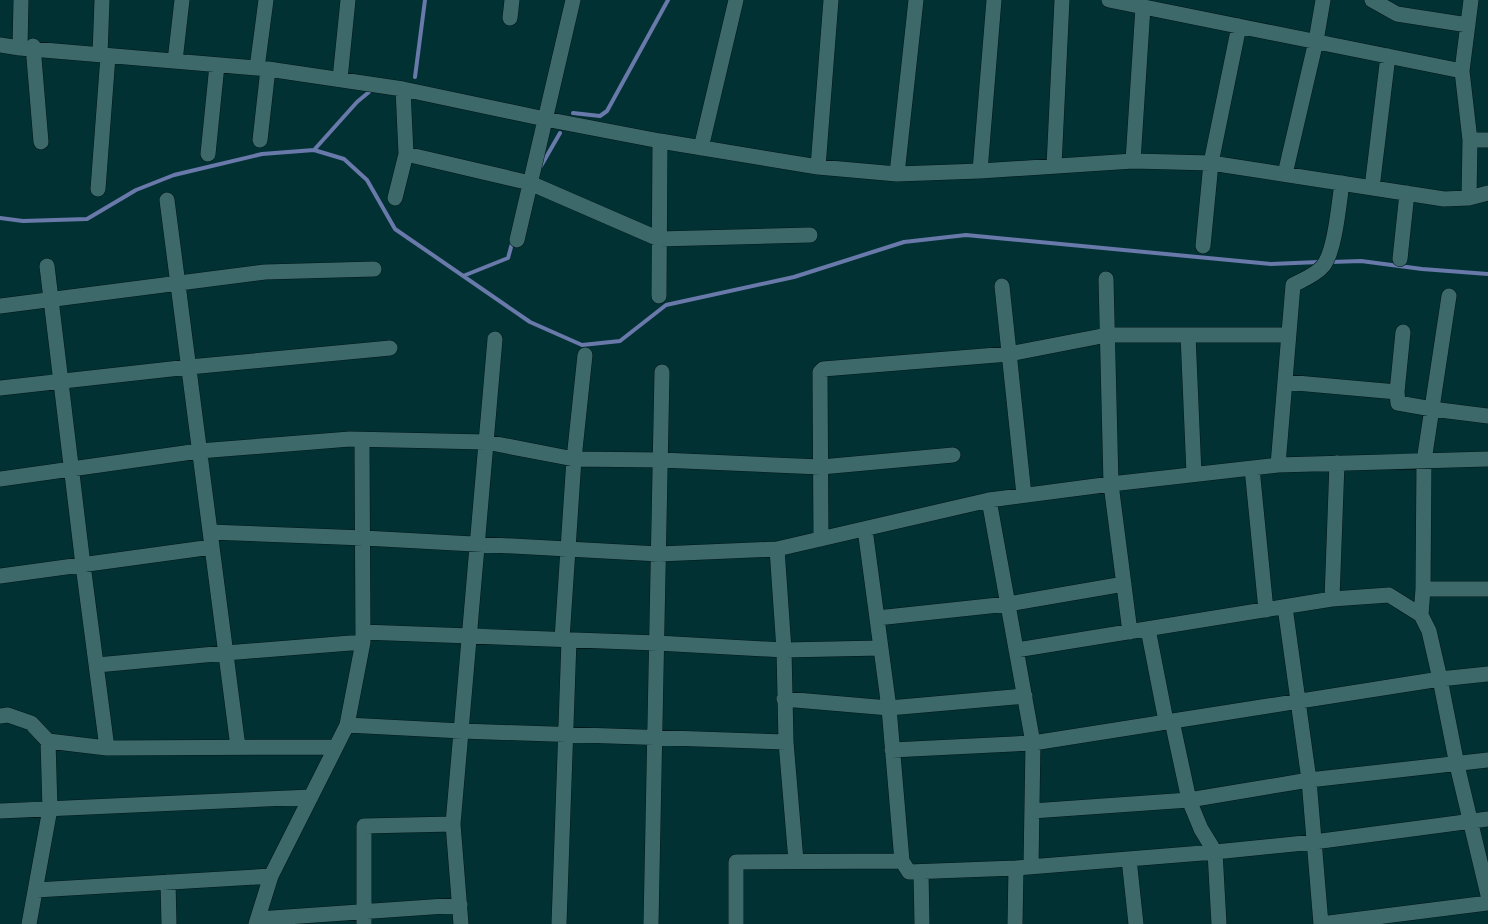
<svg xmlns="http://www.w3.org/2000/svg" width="1488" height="924" viewBox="0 0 1488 924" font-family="'Fira Sans Condensed',sans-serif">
<rect width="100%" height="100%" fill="#023134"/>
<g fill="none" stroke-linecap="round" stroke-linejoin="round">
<path stroke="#6879aa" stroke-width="4" d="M415,77L425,0
M573,113L600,116L607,111L668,0
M314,150L357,102L369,92
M541,166L560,133
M0,218L23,221L87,219L136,190L174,175L262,154L314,150L344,159L367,180L395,229L530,322L582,345L620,341L666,305L794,277L904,242L966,235L1271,264L1319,262
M1331,262L1361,261L1422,269L1488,274
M463,276L508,258L513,240"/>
<g stroke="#021718" stroke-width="16">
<path id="minor" d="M1109,0L1462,71
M1372,0L1397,14L1468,25
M510,18L512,0
M0,45L20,48L268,69L403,89L545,119L660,141L818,167L897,174L980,171L1133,161L1211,163L1444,199L1469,198L1488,193
M33,46L41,142
M20,48L21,0
M100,55L102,0
M175,61L182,0
M257,68L266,0
M340,79L348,0
M260,140L268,69
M1470,140H1488
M701,148L736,0
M208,154L217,65
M406,154L530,183L659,239L810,235
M1133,161L1143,7
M1054,166L1062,0
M818,167L831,0
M980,171L994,0
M897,174L916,0
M1285,174L1316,41L1323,0
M1372,188L1388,56
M98,189L108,56
M395,198L406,154L403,89
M1469,198L1470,140L1462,71L1471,0
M167,200L238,747
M517,240L573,0
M1203,246L1211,163L1239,26
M1400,259L1407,193
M47,266L83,565L107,748
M1106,279L1111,484L1130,632
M1002,286L1024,495
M659,296L660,141
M0,306L265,272L374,269
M1403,332L1397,392L1398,403L1432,409L1488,416
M1188,335L1194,474
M1285,382L1397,392
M0,388L189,367L390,348
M1278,465L1293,285C1302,280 1316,275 1323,266C1335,252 1339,203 1342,183
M1252,468L1266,610
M0,479L199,451L350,439L486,442L574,459L661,460L821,467L953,455
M989,500L1033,743L1031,867
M865,529L889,708L902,861L909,872L1016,868L1215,852L1314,842L1488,819
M210,532L364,538L659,554L777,549L989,500L1111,484L1278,465L1488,459
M821,539L820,372L823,369L1009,354L1107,335H1289
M777,549L784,650L786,742L796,861
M0,576L212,547
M1423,589H1488
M1332,599L1337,463
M1285,607L1309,780L1321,924L1488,903
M1421,615L1423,589L1424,461L1449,296
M877,618L1008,604L1124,584
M1148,629L1166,721
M363,632L657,643L784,650L881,648
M562,639L574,459L585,355
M1016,650L1332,599L1389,595L1421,615L1429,631L1440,679L1457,765L1488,895
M97,665L226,653L363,642
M784,699L889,708L1025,696
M0,716L8,715L31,723L48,741L107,748L336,747
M1172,721L1189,800L1201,829L1215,852L1219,924
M347,725L462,731L786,742
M892,750L1033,743L1440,679L1488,674
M0,811L311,797
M1032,811L1189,800L1309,780L1488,760
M1129,859L1136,924
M921,872L922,924
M168,882L169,924
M36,890L271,876
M258,919L460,905
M29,924L50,809L48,741
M256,924L271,876L347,725L363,642L362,440
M364,924V826L453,824
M461,924L453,824L495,339
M559,924L569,640
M651,924L662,372
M736,924V862L902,861
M1015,924L1016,868"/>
</g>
<use href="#minor" stroke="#3e696b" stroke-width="15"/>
</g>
</svg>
